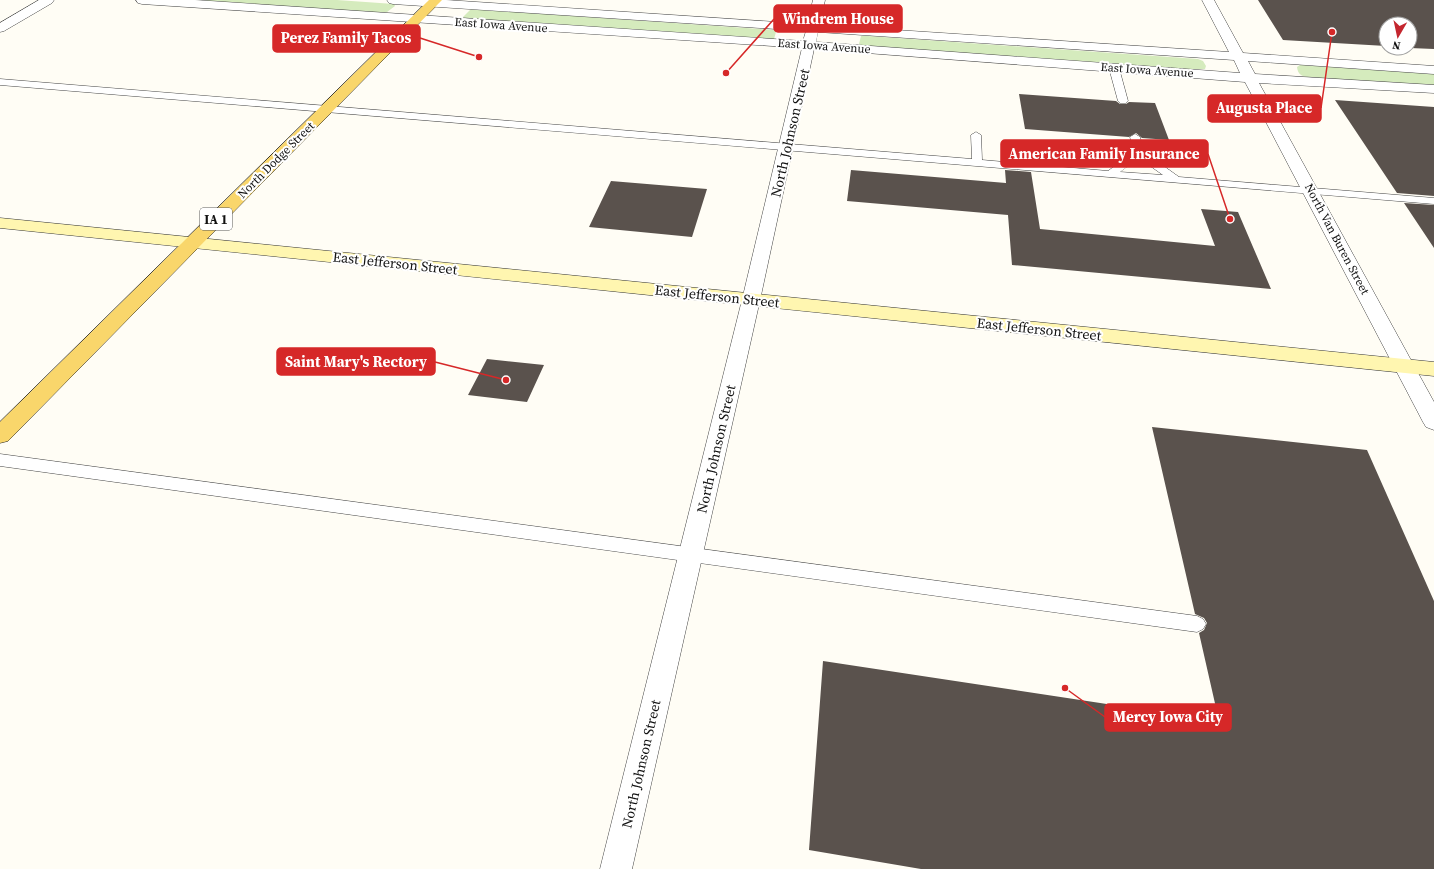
<svg xmlns="http://www.w3.org/2000/svg" width="1434" height="869" viewBox="0 0 1434 869" font-family="'Source Serif 4',serif">
<rect width="100%" height="100%" fill="#fffdf5"/>
<path fill="#d5ebbd" d="M191,0H337L394,4L395,6L387,12L382,13Z
M471,9L775,30L776,32L774,39L769,40L466,19L463,17Z
M861,36H868L1198,59L1203,61L1206,66L1205,69H1190L864,46L859,44Z
M1300,65L1434,74V86L1307,77C1301,76 1298,74 1297,67Z"/>
<path fill="#5a524d" d="M1258,0H1434V49L1410,48V24H1386V46L1283,40Z
M1019,94L1116,101L1120,104H1126L1129,102L1155,103L1169,140L1142,138L1136,133L1129,137L1025,129Z
M1335,100L1434,107V196L1397,193Z
M1026,140L1030,163L1004,160L1002,143Z
M851,170L1006,183L1005,170L1031,172L1040,229L1215,246L1201,209L1238,212L1271,289L1012,265L1008,215L847,201Z
M611,181L707,189L692,237L589,227Z
M1404,203L1434,205V248Z
M487,359L544,365L527,402L468,395Z
M1152,427L1367,450L1434,601V869H921L809,850L823,661L1219,721L1199,633L1204,630L1207,623L1204,618L1195,614Z"/>
<g fill="none" stroke-linecap="round" stroke-linejoin="round">
<g stroke="#444" stroke-width="1">
<path id="lane" d="M1114,65L1119,68L1128,101L1126,103H1120L1118,101L1109,68Z
M0,79L972,159L971,135L976,132L981,135L982,160L1108,171L1134,152L1130,137L1135,134L1140,137L1144,152L1179,177L1434,198V204L0,85ZM1139,158L1163,175L1120,172Z
M0,454L1197,616L1203,619L1206,624L1203,629L1197,632L0,466Z"/>
</g>
<g stroke="#444" stroke-width="1">
<path id="street" d="M39,0H54L52,3L4,31L0,32V23Z
M136,0H195L803,41L806,31L393,4L389,3L387,0H446L807,24L813,0H825L820,25L1229,52L1202,0H1214L1243,53L1434,66V74L1248,61L1255,74L1434,85V93L1259,83L1434,402V430L1426,427L1423,422L1245,82L814,49L760,300L632,869H600L742,300L802,48L142,4L138,3ZM818,32L1234,60L1240,73L816,42Z"/>
</g>
<g stroke="#333" stroke-width="1">
<path id="secondary" d="M0,218L1434,362V376L0,228Z"/>
</g>
<g stroke="#222" stroke-width="1">
<path id="primary" d="M429,0H442L8,441L0,443V422Z"/>
</g>
<use href="#lane" fill="#fff" fill-rule="evenodd"/>
<use href="#street" fill="#fff" fill-rule="evenodd"/>
<use href="#secondary" fill="#fff6b0" fill-rule="evenodd"/>
<use href="#primary" fill="#f9d66b" fill-rule="evenodd"/>
</g>
<g text-anchor="middle" dominant-baseline="central" stroke-width="4" stroke-linejoin="round" paint-order="stroke">
<g font-size="12" fill="#111" stroke="#fff">
<text transform="translate(501 25) rotate(4)">East Iowa Avenue</text>
<text transform="translate(824 46) rotate(4)">East Iowa Avenue</text>
<text transform="translate(1147 70) rotate(4)">East Iowa Avenue</text>
<text transform="translate(276 160) rotate(-45)">North Dodge Street</text>
<text transform="translate(1337 239) rotate(62)">North Van Buren Street</text>
</g>
<rect fill="#fff" stroke="#585858" stroke-width="1" x="200" y="208" width="32" height="22" rx="3"/>
<g font-size="13" font-weight="bold" fill="#111">
<text x="216" y="219">IA 1</text>
</g>
<g font-size="14" fill="#111" stroke="#fff">
<text transform="translate(790 133) rotate(-77)">North Johnson Street</text>
<text transform="translate(395 263) rotate(6)">East Jefferson Street</text>
<text transform="translate(717 296) rotate(6)">East Jefferson Street</text>
<text transform="translate(1039 329) rotate(6)">East Jefferson Street</text>
<text transform="translate(716 449) rotate(-77)">North Johnson Street</text>
<text transform="translate(641 764) rotate(-77)">North Johnson Street</text>
</g>
</g>
<path fill="none" stroke="#d62828" stroke-width="1.5" d="M726 73L774 19M479 57L420 38M1332 32L1321 108M1230 219L1208 154M506 380L435 362M1065 688L1105 717"/>
<g fill="#d62828" stroke="#fff" stroke-width="1.5">
<circle cx="726" cy="73" r="4"/>
<circle cx="479" cy="57" r="4"/>
<circle cx="1332" cy="32" r="4"/>
<circle cx="1230" cy="219" r="4"/>
<circle cx="506" cy="380" r="4"/>
<circle cx="1065" cy="688" r="4"/>
</g>
<g fill="#d62828" stroke="#d62828" stroke-width="1.5">
<rect x="774" y="5" width="128" height="27" rx="4"/>
<rect x="273" y="25" width="147" height="27" rx="4"/>
<rect x="1208" y="95" width="113" height="27" rx="4"/>
<rect x="1001" y="140" width="207" height="27" rx="4"/>
<rect x="277" y="348" width="158" height="27" rx="4"/>
<rect x="1105" y="704" width="126" height="27" rx="4"/>
</g>
<g font-size="15" text-anchor="middle" font-weight="bold" fill="#fff">
<text x="838" y="24">Windrem House</text>
<text x="346" y="43">Perez Family Tacos</text>
<text x="1264" y="113">Augusta Place</text>
<text x="1104" y="159">American Family Insurance</text>
<text x="356" y="367">Saint Mary's Rectory</text>
<text x="1168" y="722">Mercy Iowa City</text>
</g>
<g transform="translate(1398 36) rotate(189)"><circle r="19" fill="#ffffff" stroke="#a0a0a0"/>
<path d="M0-3L7 15L0 10L-7 15Z" fill="#c4262e"/>
<text y="-6" font-size="11" font-weight="bold" text-anchor="middle" fill="#111111">N</text>
</g>
</svg>
